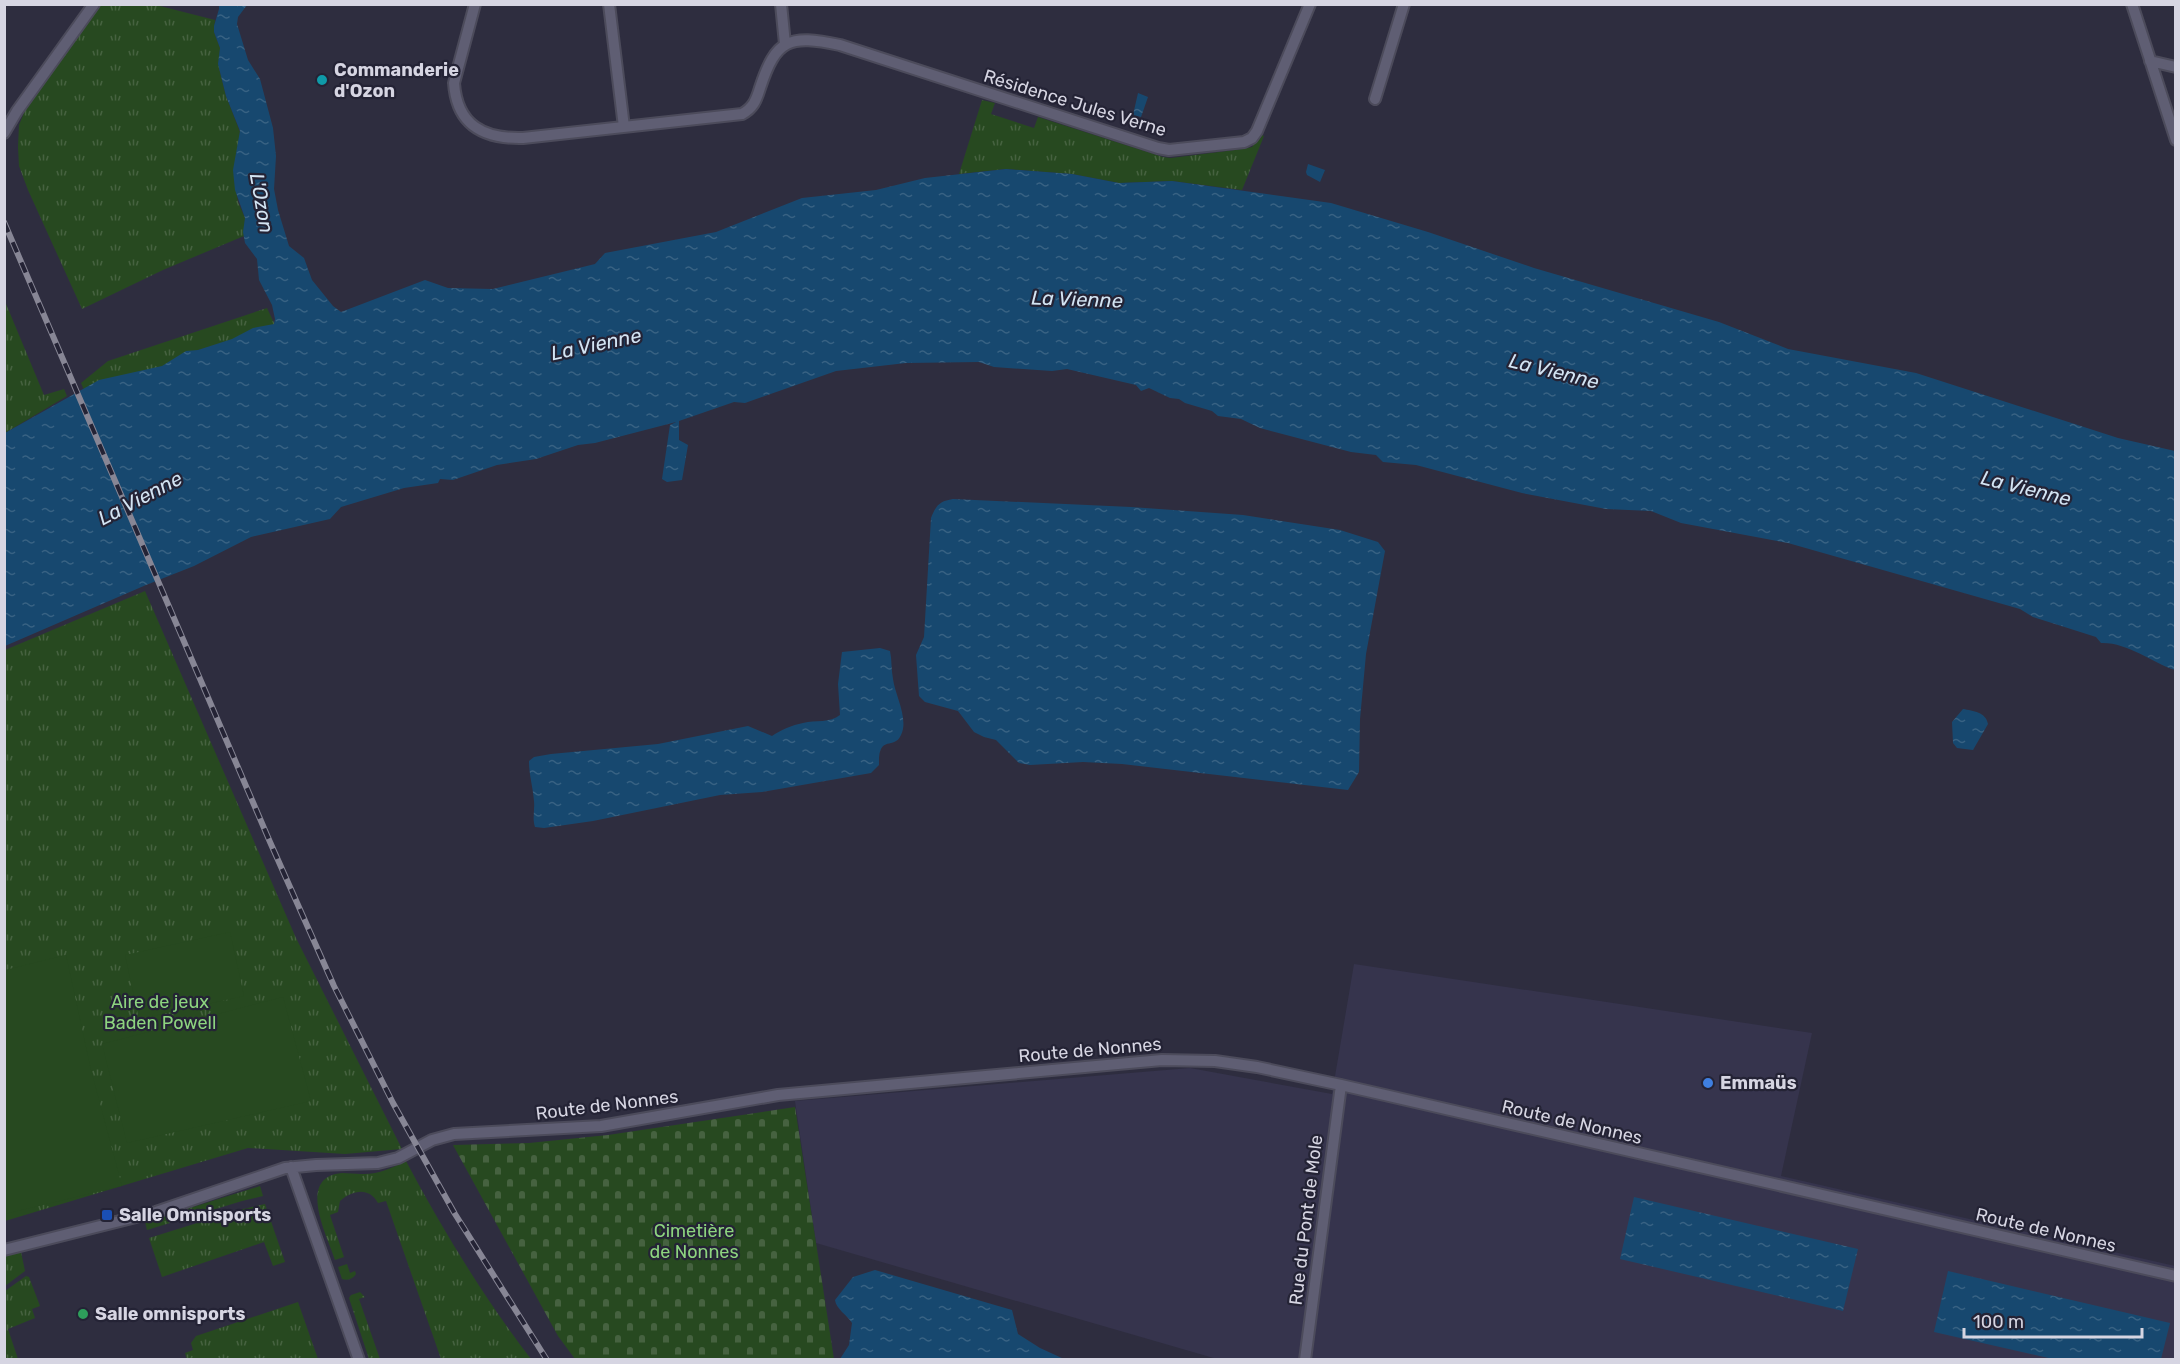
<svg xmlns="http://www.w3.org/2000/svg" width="2180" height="1364" viewBox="0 0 2180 1364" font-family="Rubik,sans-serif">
<defs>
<pattern id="grass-tufts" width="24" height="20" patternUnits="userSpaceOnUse" patternTransform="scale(1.5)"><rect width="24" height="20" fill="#274920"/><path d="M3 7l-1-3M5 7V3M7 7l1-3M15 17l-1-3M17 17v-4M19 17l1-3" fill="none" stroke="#466240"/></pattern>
<pattern id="cemetery-stones" width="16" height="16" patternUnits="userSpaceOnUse" patternTransform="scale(1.5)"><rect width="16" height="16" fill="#274920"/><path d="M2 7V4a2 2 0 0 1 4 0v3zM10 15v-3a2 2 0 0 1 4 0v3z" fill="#466240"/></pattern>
<pattern id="water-ripples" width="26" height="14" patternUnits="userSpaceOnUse" patternTransform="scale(1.5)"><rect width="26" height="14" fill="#17486f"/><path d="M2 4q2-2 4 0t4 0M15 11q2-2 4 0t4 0" fill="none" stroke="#386283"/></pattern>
</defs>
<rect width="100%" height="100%" fill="#2e2d3f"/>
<path fill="#36344d" d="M1354,964L1812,1033L1781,1176L2175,1266V1359H1217L816,1243L795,1101L1190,1068L1332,1094Z"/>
<path fill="url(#grass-tufts)" d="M120,4L156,5L215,20L214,32L220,48L219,68L226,96L240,132L234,179L238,202L245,218L244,236L163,270L82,309L28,190L19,166L18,147L19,125L26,108L100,6Z
M982,100L995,103L991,114L1034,128L1038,117L1163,157L1171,158L1243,149L1252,147L1262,135L1264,136L1242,190L1172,181L1119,183L1072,174L1006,169L959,174Z
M4,299L44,395L64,389L67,396L5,433Z
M267,308L276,327L181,355L166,367L84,390L81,383L108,361Z
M145,591L296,938L402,1149L345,1154L248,1148L5,1221V650Z
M406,1161C442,1229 484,1298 531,1359H441L386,1201L378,1203C369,1187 353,1190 340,1201L338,1212L330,1215L344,1257L335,1260C327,1235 296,1177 342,1173C348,1173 355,1174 361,1174C377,1175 392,1168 406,1161Z
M260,1186L263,1196L242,1201L147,1230L145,1222Z
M265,1204L285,1262L273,1266L264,1242L162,1277L149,1238L239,1210Z
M21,1252L25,1271L5,1286V1256Z
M347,1264L350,1273L355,1271L356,1274C353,1279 347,1281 342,1279L338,1267Z
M26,1276L29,1277L40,1306L32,1309L35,1318L8,1329L18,1359H5V1291Z
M360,1292L365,1297L359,1299L380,1359H369L349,1298L351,1295Z
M298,1302L318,1359L187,1360L185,1353L193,1350L191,1343L196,1336Z"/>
<path fill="url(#cemetery-stones)" d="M795,1107L834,1359H575L558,1336L453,1145L529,1143L608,1135Z"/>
<path fill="#274920" d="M230,932L244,996L139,1019L125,955Z
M66,955L91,1070L122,1186L5,1214V970Z
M283,997L311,1101L127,1143L102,1044Z"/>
<path fill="url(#water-ripples)" d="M219,5H247L238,17L237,24L248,60L260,79L273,128L276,156L274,189L278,210L289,246L304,258L312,280L333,306L341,312L425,280L448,288L493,289L595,264L605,253L716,232L802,198L876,190L925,178L1006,169L1072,174L1119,183L1172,181L1331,203L1428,232L1534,268L1719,322L1788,349L1916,373L2118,438L2175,451V670C2151,662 2127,642 2101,643L2096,637L2033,617L2020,609L1788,543L1681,523L1651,511L1606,509L1522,493L1416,465L1383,462L1376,455L1351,452L1260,428L1241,419L1218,416L1212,411L1185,403L1179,399L1170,398L1149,388L1141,391L1136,385L1067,369L1052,371L994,367L979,362L906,363L836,371L745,403L734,402L679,421V440L688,445L682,480L667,482L662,479L670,425L676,422L595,443L578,445L536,459L497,465L453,480L440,479L438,483L404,488L341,507L330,519L251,537L194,566L146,585L5,646V433L99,380L162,366L186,351L198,350L232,339L253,328L274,324L275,319L272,305L259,280L257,259L245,243L243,232L245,218L235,190L233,170L240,131L226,96L218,64L220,48L214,32V26L219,9Z
M1138,93L1148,97L1141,117L1133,115Z
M1308,164L1325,170L1320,182L1307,175L1306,172Z
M953,499L1131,507L1243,515L1340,530L1378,542L1385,551L1366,654L1360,719L1359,772L1348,790L1122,764L1083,762L1030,765L1019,763L996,740L984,737L974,732L958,711L925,702L919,696L916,655L924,637L931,518C936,505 940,501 953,499Z
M880,648L890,651C892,660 891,669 893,679C895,695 909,719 901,735C894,751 878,733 879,765L871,773L762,792L720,795L593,821L544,828L535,827C532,818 535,810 534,801C533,787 529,775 529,761L534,757L551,754L658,744L748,726L772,736C781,730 792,725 803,723C816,720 830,723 840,715L838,684L842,652Z
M1963,709C1973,711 1986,712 1988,724L1973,750L1957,748L1953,743L1952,722Z
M1634,1197L1858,1249L1843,1311L1620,1259Z
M875,1270L1012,1310L1018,1334L1040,1348L1064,1359H840L849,1345L852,1323C847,1315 836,1309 835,1300L853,1277Z
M1948,1271L2170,1323L2161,1359H2053L1934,1332Z"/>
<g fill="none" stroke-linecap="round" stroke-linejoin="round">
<g stroke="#4c4b5b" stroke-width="14">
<path id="street" d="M475,4L454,83C457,126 484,139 523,138L742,114C753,108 756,101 760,88C776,39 789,34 840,45L1158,148L1169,150L1244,142L1252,138L1257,131L1310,4
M609,4L624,127
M781,4L785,44
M2132,4L2176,140
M2150,61L2176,67
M1375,99L1404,4
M4,133L17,111L94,4
M291,1167L359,1360
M4,1250L156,1212L285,1168L316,1165L378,1163L398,1158L432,1140L454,1134L601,1126L778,1095L1162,1060L1215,1061L1257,1067L1341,1085L2176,1276
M1305,1360L1341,1085"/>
</g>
<use href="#street" stroke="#5f5e73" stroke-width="10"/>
<g stroke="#878695" stroke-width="6">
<path id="rail" d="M4,222L270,842L334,986L393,1103L455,1214L547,1360"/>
</g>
<use href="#rail" stroke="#242335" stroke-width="4" stroke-dasharray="11" stroke-linecap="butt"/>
</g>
<circle fill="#0f9aa8" stroke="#242335" stroke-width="2" cx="322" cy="80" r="6"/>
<circle fill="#3f7fe0" stroke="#242335" stroke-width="2" cx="1708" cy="1083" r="6"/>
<rect fill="#1a4fb4" stroke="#242335" stroke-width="2" x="101" y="1209" width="12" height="12" rx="3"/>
<circle fill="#2e9e5b" stroke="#242335" stroke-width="2" cx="83" cy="1314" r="6"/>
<g text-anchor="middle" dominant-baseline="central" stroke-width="4.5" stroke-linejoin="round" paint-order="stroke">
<g font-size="18" font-weight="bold" fill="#d6d5e2" stroke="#242335" text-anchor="start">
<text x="334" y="70">Commanderie<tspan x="334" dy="21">d'Ozon</tspan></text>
<text x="1720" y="1083">Emmaüs</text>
<text x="119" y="1215">Salle Omnisports</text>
<text x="95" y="1314">Salle omnisports</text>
</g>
<g font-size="18" fill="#d6d5e2" stroke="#242335">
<text transform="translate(1075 103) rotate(17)">Résidence Jules Verne</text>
<text transform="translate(1090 1050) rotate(-5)">Route de Nonnes</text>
<text transform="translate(607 1105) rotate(-7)">Route de Nonnes</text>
<text transform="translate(1572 1122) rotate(13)">Route de Nonnes</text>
<text transform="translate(1306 1220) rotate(-83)">Rue du Pont de Mole</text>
<text transform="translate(2046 1230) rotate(13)">Route de Nonnes</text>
</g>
<g font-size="18" fill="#8dd47f" stroke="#242335">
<text x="160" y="1002">Aire de jeux<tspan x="160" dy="21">Baden Powell</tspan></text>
<text x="694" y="1231">Cimetière<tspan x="694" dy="21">de Nonnes</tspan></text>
</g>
<g font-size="20" font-style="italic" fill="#d3e4f3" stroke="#242335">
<text transform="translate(262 203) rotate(80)">L'Ozon</text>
<text transform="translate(1077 299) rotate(2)">La Vienne</text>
<text transform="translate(596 344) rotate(-12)">La Vienne</text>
<text transform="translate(1554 371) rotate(14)">La Vienne</text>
<text transform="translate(2026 488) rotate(14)">La Vienne</text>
<text transform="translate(140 498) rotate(-28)">La Vienne</text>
</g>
</g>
<rect width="2180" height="1364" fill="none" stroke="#d6d5e2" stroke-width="12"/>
<path d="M1964 1328v9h178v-9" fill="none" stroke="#d6d5e2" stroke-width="3"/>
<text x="1973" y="1328" font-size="18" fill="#d6d5e2" stroke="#242335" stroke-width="4.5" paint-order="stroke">100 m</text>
</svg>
